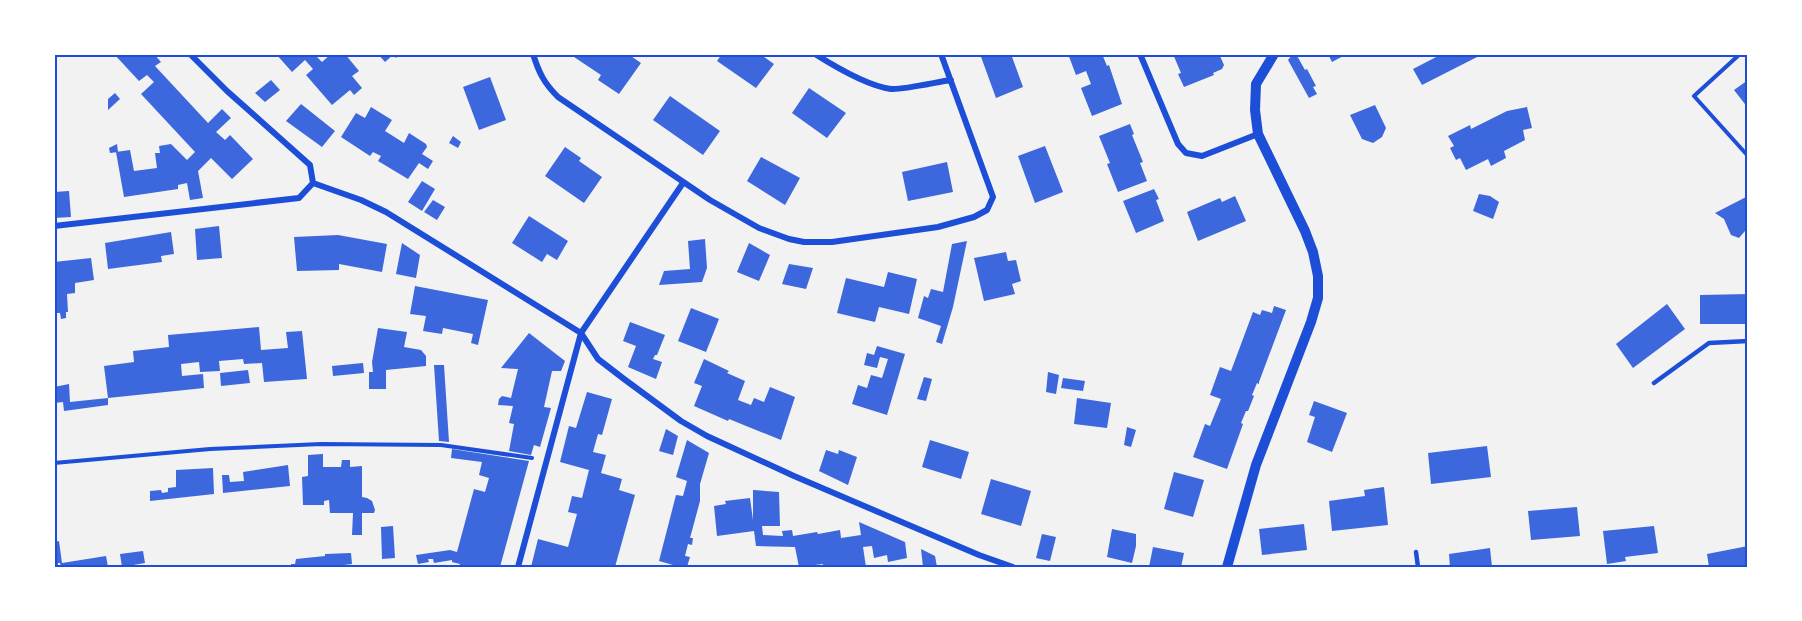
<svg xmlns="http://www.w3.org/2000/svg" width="1802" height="621" viewBox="0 0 1802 621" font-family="'Source Sans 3',sans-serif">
<rect width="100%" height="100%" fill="#f2f2f2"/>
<path fill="#3d67dc" d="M114,54H154L161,62L155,66L208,123L222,109L231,118L216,132L225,140L230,135L253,159L232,179L211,158L198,171L203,198L190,200L187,183L178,185V189L124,197L116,152L130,150L134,171L157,168L155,153H160L159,146L171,144L187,160L195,152L141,94L154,82L147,75L139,81Z
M276,54H314L322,62L331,54H345L359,71L352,76L362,88L354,95L350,90L332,105L306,75L313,69L305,60L292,72Z
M378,54H399L396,58L393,55L385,62Z
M576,54H628L641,63L619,94L598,80L601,75L574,57Z
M722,54H760L774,64L756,88L717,61Z
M980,54H1011L1023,87L996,98Z
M1068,54H1102L1107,66L1109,65L1122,104L1092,116L1081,88L1091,84L1086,71L1076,75Z
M1173,54H1219L1224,65L1222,69L1213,73L1214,75L1184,87L1178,74L1181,73Z
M1293,54H1296L1305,70L1307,69L1316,86L1313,87L1317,94L1309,98L1288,60Z
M1328,54H1347L1332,62Z
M1442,54H1483L1422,85L1413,69Z
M490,77L506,120L479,130L463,87Z
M271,80L280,90L265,102L255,93Z
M1748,80V108L1734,90Z
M809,88L846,113L827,138L792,113Z
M115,93L120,99L108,110V99Z
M670,96L720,131L703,155L653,120Z
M301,104L335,131L322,147L286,121Z
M1375,105L1386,128L1382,137L1373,143L1362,139L1350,115Z
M371,107L392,120L385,131L404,143L409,133L426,144L427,147L422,154L433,161L428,169L419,163L408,179L378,161L381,156L373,152L370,156L341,137L356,113L365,118Z
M1527,107L1532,128L1523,130L1525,140L1504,151L1506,158L1491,166L1488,159L1466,170L1460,158L1456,160L1450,148L1454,146L1448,136L1470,125L1471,129L1507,111Z
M1130,124L1134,134L1132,135L1143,162L1140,163L1147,181L1118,192L1107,164L1110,163L1099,136Z
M453,136L461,142L458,148L449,143Z
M117,144L118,152L110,153L109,148Z
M1045,146L1063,192L1035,203L1018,156Z
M565,147L581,158L579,161L602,177L584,203L545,176Z
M761,157L800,178L785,205L747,181Z
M947,162L953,192L908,201L902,172Z
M422,181L435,189L422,211L408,202Z
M1154,189L1159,199L1156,200L1164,221L1136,233L1123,201Z
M69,191L71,217L54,218V192Z
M1479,194L1490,196L1499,202L1493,219L1473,211Z
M1235,196L1246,221L1198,241L1187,212L1220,198L1222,202Z
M1748,196V231H1745L1739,238L1731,235L1724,219L1715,213Z
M433,200L445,207L437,220L424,212Z
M529,216L568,241L557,260L547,254L542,262L512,243Z
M219,226L222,258L197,260L195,229Z
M171,232L174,254L161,256L162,262L108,269L105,243Z
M338,235L387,244L382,272L339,264V270L297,271L294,237Z
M705,239L707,268L702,282L659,285L664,271L690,269L688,241Z
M967,241L953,307L942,344L936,342L941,326L918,318L924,296L928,298L931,289L943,292L952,244Z
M402,243L420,255L416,278L396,274Z
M749,243L770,255L759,281L737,272Z
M1006,252L1008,261L1016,260L1021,281L1012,284L1015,294L984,301L974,258Z
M91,258L94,280L75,283V293L67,294L68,312H66V318L61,319L60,313H54V262Z
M789,264L813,268L806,289L782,284Z
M888,272L917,279L909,314L879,307L875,322L837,313L846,278L884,287Z
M415,286L488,300L478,345L471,343L473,334L443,328L442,334L423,331L426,316L410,314Z
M1748,294V324H1700V295Z
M1667,304L1685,329L1633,368L1616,344Z
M1274,306L1286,310L1259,382V384L1257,383L1252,395L1254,396L1248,411H1246L1241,423L1243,424L1227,469L1193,457L1205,424L1210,426L1221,399L1210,395L1220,367L1231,371L1253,312L1260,315L1262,310L1272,313Z
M691,308L719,319L706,352L678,341Z
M630,322L665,335L657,355H655L653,359L662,362L656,379L628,367L636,346L623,341Z
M259,327L261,350L288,348L286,332L302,331L307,379L264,382L262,363L244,364L243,359L219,361L220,371L200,372L199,362L181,364L182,376L203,374L204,388L108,398L104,366L134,362L133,351L169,347L168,335Z
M378,328L407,332L404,347L421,350L426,356V366L386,370V389H369V372H373L372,362Z
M529,333L565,361L561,371H552L544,407L551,408L540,447L534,445L531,455L509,451L514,424L509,423L513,406L498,405L499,399L502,396L511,398L518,369L501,368Z
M877,346L905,354L887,415L852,404L858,385L867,388L871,375L882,378L888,359L880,357L877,368L864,365L867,353L874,355Z
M704,359L729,371L727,373L745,381L738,400L751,405L754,398L764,402L770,387L795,397L781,440L729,419L728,421L694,406L702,386L694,383Z
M363,363L364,373L333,376L332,366Z
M434,365H444L449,442L439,441Z
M248,370L250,383L221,386L220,373Z
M1048,372L1059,375L1056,394L1046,392Z
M924,377L932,379L926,401L917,399Z
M1063,378L1085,381L1083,391L1061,388Z
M69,384L70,402L108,398V405L64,411L63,402L54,403V387Z
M587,392L612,399L602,435L598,434L593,452L606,455L601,473L622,479L619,490L635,495L615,567H531L538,539L568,547L577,514L568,512L572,496L582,498L589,470L560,462L569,426L576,428Z
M1077,398L1111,403L1107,428L1074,424Z
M1314,401L1347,413L1332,452L1307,442L1315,417L1309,415Z
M1127,427L1136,430L1131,447L1124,445Z
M666,429L678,436L673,455L659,451Z
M687,440L709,453L700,484V501L690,538H693L692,545L688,544L685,556L690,557L687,567H680L659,561L676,495L683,496L687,481L676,477Z
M930,440L969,452L961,479L922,467Z
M1487,446L1491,477L1431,484L1428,453Z
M452,449L529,461L500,567H459L460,564L452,562V560L434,563L433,559H428L429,562L418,564L416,555L450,550L457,552L474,489L485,492L489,478L479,475L482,462L451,458Z
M826,450L838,454L839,450L857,457L848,485L819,471Z
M323,454V467H341L342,460H350V467L362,466V497L367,498L372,501L375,510L374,513H362V535H352L353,513H330L329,500L324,501V505H303L302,477L308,476V455Z
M288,465L290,486L223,493L222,475H229L230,482L244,481L243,472Z
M213,468L214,494L150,501V491L161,490L162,493L168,492V488L176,487V470Z
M1174,472L1204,480L1193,517L1164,509Z
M991,479L1031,491L1021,526L981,514Z
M1384,487L1388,525L1332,531L1329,501L1365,496L1364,490Z
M753,490L779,492L780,526H762L763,535L783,536L782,531L792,530L793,536L817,532L818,534L840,530L841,538L861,535L859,522L905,542L907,558L888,562L887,555L874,558L872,546L863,547L866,567H823V564L799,567L795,547L756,546L754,531L717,536L714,506L726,504L725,501L750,498L753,520Z
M1577,507L1580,536L1531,540L1528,511Z
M1304,524L1307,550L1262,555L1259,529Z
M393,526L395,558L382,559L381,527Z
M1654,526L1658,553L1625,557L1626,561L1607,564L1603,531Z
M1112,529L1136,534V546L1132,563L1107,557Z
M1042,534L1056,537L1050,561L1036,558Z
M59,541L62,563L106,556L108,567H61L60,563H58V567H54V542Z
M1748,546V567H1709L1707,554Z
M1153,547L1184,553L1181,567H1149Z
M1490,548L1492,567H1450L1449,554Z
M921,549L935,556L937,567H923Z
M143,551L145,563L122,567L120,554Z
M351,553L352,564L328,567H291V564H295L296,559L325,556V554Z"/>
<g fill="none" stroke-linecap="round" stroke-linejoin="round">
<path stroke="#1d4ed8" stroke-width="4" d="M1740,54L1694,96L1748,156
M54,463L210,449L321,444L441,445L532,458"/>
<path stroke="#1d4ed8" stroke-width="4.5" d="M1654,383L1709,343L1748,341
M1416,552L1418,567"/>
<path stroke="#1d4ed8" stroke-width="6" d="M190,54L227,91L310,165L313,183
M533,54C539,73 544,83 558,97L710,200L759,228L789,239L804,242H832L938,227L974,217L987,210L993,197L941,54
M815,54C834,66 868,86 891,89C903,90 937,82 951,80
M1140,54L1178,144L1186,153L1202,156L1258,134
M313,183L361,200L386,212L581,333L598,359L624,379L681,421L707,436L794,476L979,555L1013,567
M54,226L299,198L313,183
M518,567L581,333L683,183"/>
<path stroke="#1d4ed8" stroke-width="10" d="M1227,567L1256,465L1311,322L1318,298V276L1313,252L1305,231L1258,134L1255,110L1256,84L1274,54"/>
</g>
<rect width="1802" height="621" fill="none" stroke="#ffffff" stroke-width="111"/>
<rect x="56" y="56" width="1690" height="510" fill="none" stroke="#1d4ed8" stroke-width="2"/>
</svg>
